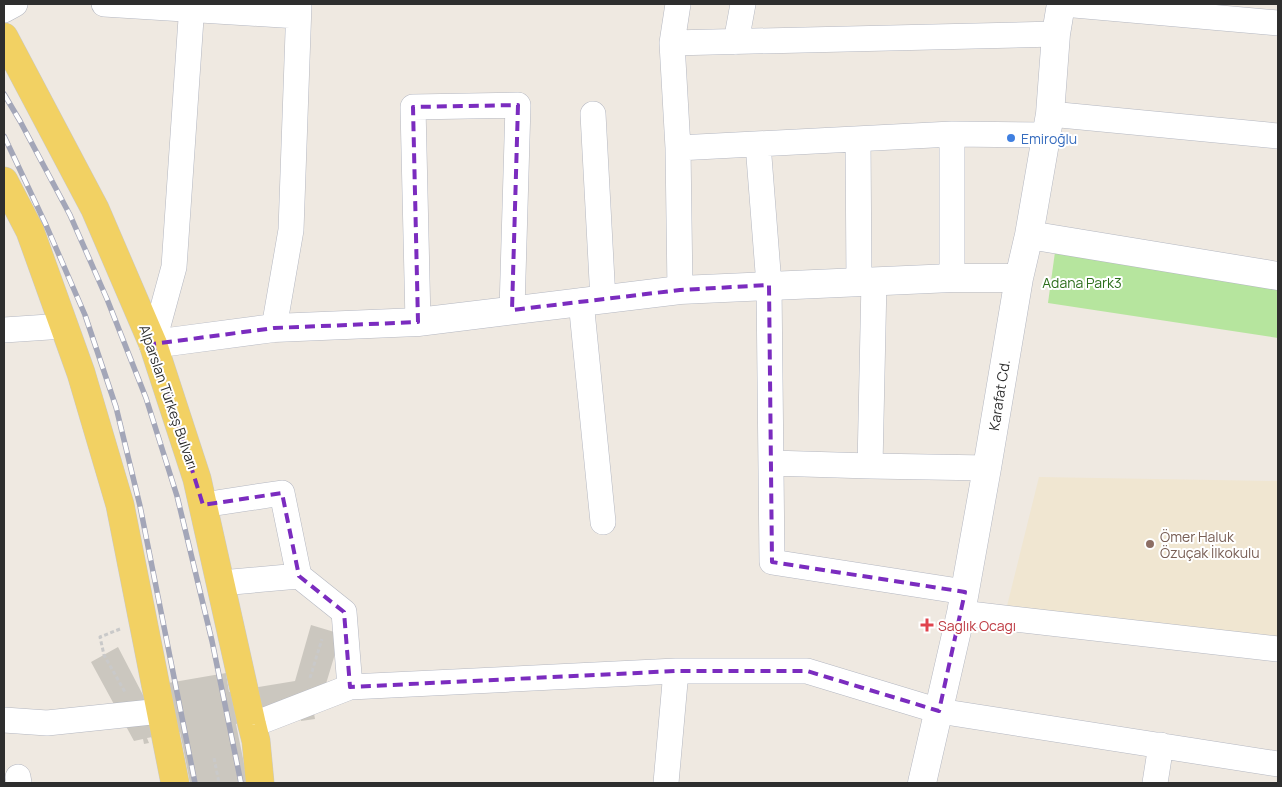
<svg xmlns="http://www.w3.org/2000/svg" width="1282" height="787" viewBox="0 0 1282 787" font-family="Manrope,sans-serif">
<rect width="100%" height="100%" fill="#efe9e1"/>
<path fill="#f0e6d1" d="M1039,477L1278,481V641L1007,606Z"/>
<path fill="#b6e59e" d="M1055,252L1278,289V338L1048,303Z"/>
<path fill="#cbc7bf" d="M311,625L341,634L319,707L313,708L315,719L301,721L299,710L236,724L248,783H190L180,732L147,738L149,743L144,744L143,739L134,741L91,662L118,647L144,697L168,683L226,673L229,692L295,681Z"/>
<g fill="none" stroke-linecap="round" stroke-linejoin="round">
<g stroke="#b4b7c1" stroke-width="26">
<path id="street" d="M104,4L298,16
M678,4L672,43L678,148L680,290
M1063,4L1278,23
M4,10L15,4
M736,42L743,4
M672,43L1056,34
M593,114L603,300
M1050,114L1278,136
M952,134V278
M858,139L859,282
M758,144L769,285L772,562L965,592
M678,148L952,134L1046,135
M581,301L603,522
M418,322L413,107L518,105L512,310
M274,328L291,230L299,4
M4,330L64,326
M153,344L174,267L192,4
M771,463L870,466L987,468
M870,466L874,281
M203,505L282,493L299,576L344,612L350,687
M221,583L299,576
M961,613L1278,649
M4,720L47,723L161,711
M252,725L350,687L676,671H807L939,711L1278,764
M18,777L19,783
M666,783L676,671
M1155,783L1161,745"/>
</g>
<g stroke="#b4b7c1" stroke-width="29">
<path id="secondary" d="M1029,235L1278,276
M153,344L274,328L418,322L680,290L952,278H1019
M922,783L961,613L987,468L1019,278L1029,235L1050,114L1056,34L1061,4"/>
</g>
<g stroke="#c9c9c9" stroke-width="29">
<path id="primary" d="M4,37L95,209L153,344L197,479L252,725L256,741L260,783
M4,181L30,231L81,373L120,505L175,783"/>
</g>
<path stroke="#c9c9c9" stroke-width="3" stroke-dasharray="4 2.5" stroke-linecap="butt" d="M120,629L100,637L104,655L125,692
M310,678L322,639
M214,758L219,783"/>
<use href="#street" stroke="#fff" stroke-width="25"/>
<use href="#secondary" stroke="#fff" stroke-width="28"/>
<use href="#primary" stroke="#f2d163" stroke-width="28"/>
<g stroke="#a3a6b8" stroke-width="5.5">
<path id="rail" d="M4,94L20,121L70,215L107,299L146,398L177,496L212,641L241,783
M4,136L46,225L85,315L116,407L140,506L195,783"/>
</g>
<use href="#rail" stroke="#fff" stroke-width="4" stroke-dasharray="11" stroke-linecap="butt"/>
</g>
<path fill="none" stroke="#7b2cbf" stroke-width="4" stroke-dasharray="10 6" stroke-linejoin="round" d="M518,105L512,310L680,290L769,285L772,562L965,592L939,711L807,671H676L350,687L344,612L299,576L282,493L203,505L153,344L274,328L418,322L413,107Z"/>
<circle fill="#3f7fe0" stroke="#fff" stroke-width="2" cx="1011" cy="138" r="5"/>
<circle fill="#8d6e63" stroke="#fff" stroke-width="2" cx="1150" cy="544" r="5"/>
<path fill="#e0444e" stroke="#fff" stroke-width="2" d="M924.5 617.5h5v5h5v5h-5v5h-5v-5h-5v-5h5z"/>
<g text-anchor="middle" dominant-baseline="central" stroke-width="4" stroke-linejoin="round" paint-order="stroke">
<g font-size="14" fill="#366cbe" stroke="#fff" text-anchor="start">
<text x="1021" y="138">Emiroğlu</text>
</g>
<g font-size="14" fill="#2c6e1b" stroke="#fff">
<text x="1082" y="282">Adana Park3</text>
</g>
<g font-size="14" fill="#2e2e2e" stroke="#fff">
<text transform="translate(999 395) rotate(-81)">Karafat Cd.</text>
<text transform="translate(169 397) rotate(71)">Alparslan Türkeş Bulvarı</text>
</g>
<g font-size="14" fill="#785e54" stroke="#fff" text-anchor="start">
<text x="1160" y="536">Ömer Haluk<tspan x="1160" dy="16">Özuçak İlkokulu</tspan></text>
</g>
<g font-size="14" fill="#be3a42" stroke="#fff" text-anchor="start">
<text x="938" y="625">Saglık Ocagı</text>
</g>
</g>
<rect width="1282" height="787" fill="none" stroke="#2e2e2e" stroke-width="10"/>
</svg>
